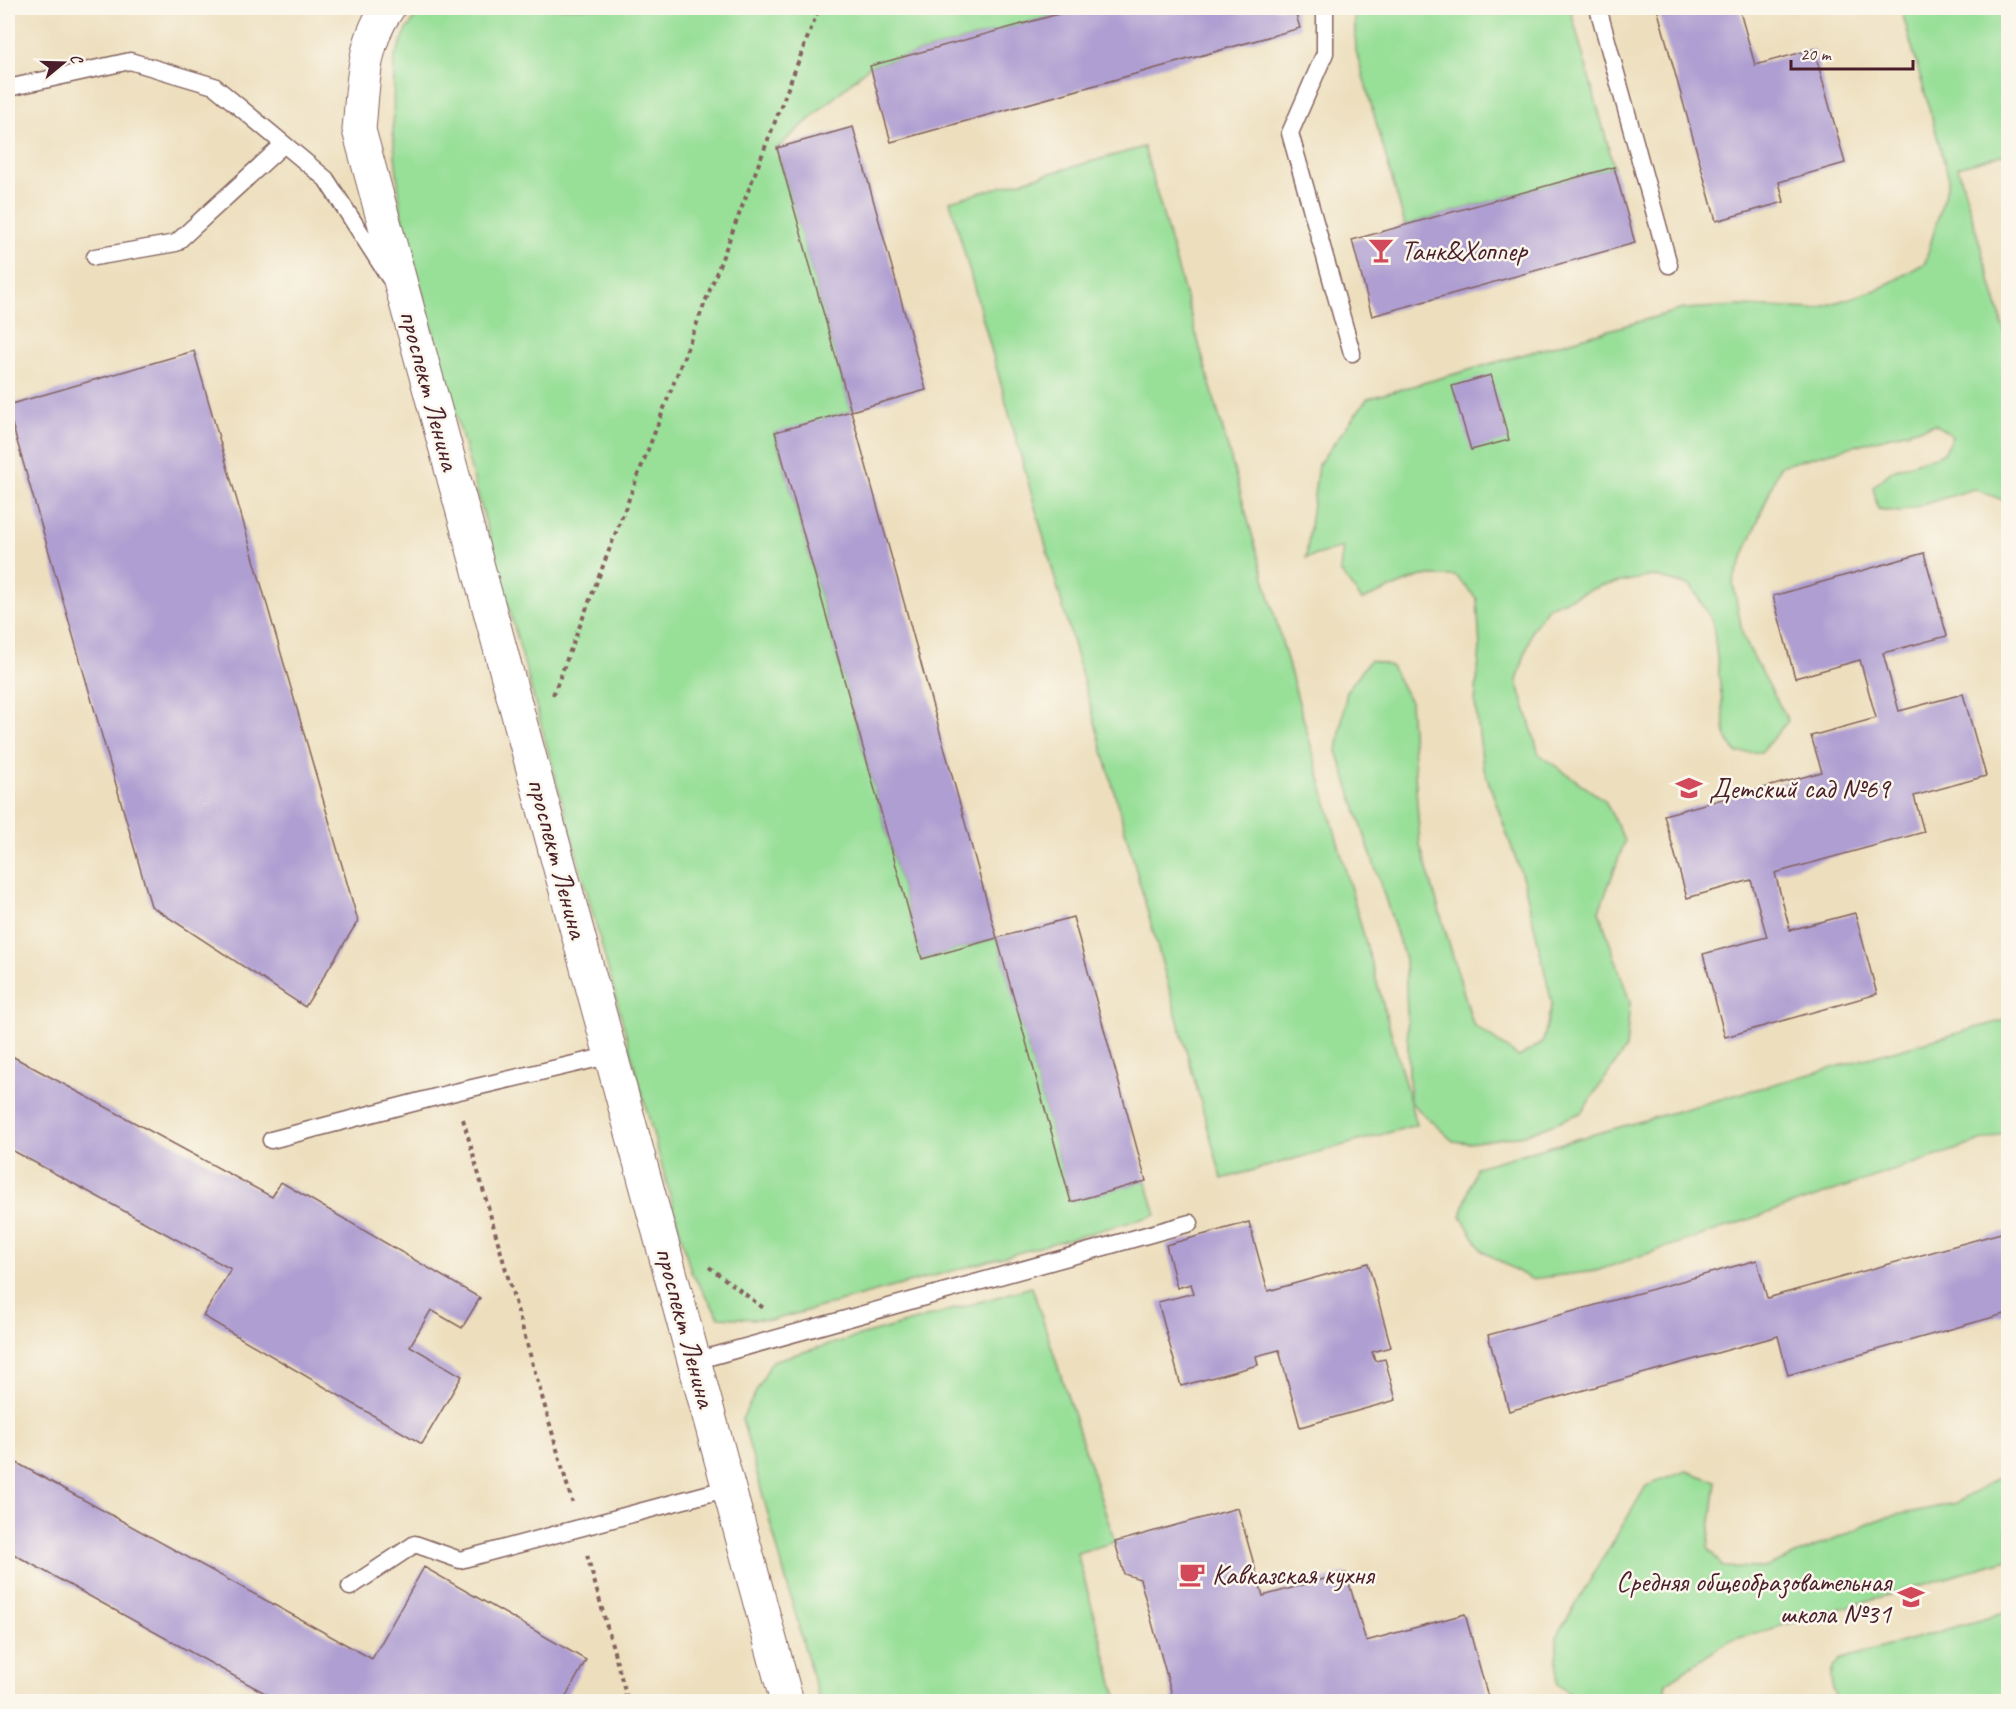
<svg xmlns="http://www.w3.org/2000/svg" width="2016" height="1709" viewBox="0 0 2016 1709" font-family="Caveat,sans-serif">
<rect width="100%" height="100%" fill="#fbf7ec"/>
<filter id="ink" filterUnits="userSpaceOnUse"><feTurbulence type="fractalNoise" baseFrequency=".0167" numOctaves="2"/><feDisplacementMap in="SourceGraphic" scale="12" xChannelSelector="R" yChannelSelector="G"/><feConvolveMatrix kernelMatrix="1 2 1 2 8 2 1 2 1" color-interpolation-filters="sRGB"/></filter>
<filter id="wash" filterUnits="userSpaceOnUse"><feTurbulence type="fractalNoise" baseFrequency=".008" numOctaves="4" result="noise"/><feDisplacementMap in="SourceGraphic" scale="24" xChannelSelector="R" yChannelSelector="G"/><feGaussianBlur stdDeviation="1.35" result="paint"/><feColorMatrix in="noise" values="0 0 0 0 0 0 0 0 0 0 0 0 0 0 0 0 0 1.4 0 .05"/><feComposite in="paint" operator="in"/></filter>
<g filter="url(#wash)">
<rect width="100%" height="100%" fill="#eddfbe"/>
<path fill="#98df98" stroke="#717f62" stroke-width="1.5" d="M422,8H1080L870,66L777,148L851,411L775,433L922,959L997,938L1071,1201L1146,1181L1156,1215L773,1320L719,1317L691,1272L401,214L393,134L394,59L407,29Z
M1354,8H1570L1614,167L1405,225L1356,51Z
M1901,8H2008V153L1958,167L2005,333H2008V507L2003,500L1974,489L1899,512L1878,509L1873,487L1893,470L1944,453L1952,436L1935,424L1780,466L1733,582L1743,637L1788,721L1761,752L1736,753L1726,737L1713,622L1691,586L1652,576L1600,586L1548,607L1532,630L1517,681L1539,754L1605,801L1625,841L1599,911L1630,1002L1626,1048L1581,1113L1524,1135L1469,1143L1453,1141L1410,1102L1416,1125L1222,1179L950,201L1144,147L1410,1101L1405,959L1337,751L1347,690L1370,660L1391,666L1410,702L1420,845L1473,1024L1519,1057L1543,1042L1552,1003L1524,882L1483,766L1475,703L1480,648L1477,599L1456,576H1421L1362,600L1340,571L1343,547L1306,558L1318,465L1367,399L1683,309L1738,306L1815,309L1879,289L1925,263L1949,179Z
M2008,1019V1132L1596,1271L1531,1279L1482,1251L1461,1216L1476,1167Z
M1032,1287L1115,1542L1077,1553L1118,1701H819L742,1419L772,1361Z
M1686,1471L1716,1481L1708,1548L1723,1567L1765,1568L1883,1518L1956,1503L2008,1472V1560L1729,1641L1666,1683V1701H1579L1557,1684V1636L1646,1486Z
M2008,1612V1701H1837C1832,1686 1826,1673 1839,1660Z"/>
<g id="blocks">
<path fill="#af9ed1" d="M1080,8H1294L1300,28L891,142L870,66Z
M1657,8H1739L1755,65L1814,49L1845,163L1779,182L1784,202L1716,221Z
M853,127L926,390L851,411L777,148Z
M1614,167L1635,243L1372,316L1352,240Z
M194,351L358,921L305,1007L151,906L8,410V405Z
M1491,375L1509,440L1471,450L1452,386Z
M851,411L997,938L922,959L775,432Z
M1924,553L1947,636L1883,653L1899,711L1963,694L1986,776L1914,796L1924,832L1775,873L1790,930L1855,913L1877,994L1725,1037L1703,954L1767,937L1751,880L1687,898L1664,815L1822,772L1811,736L1876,718L1860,660L1795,678L1773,596Z
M1073,917L1146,1181L1071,1202L997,938Z
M8,1054L272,1197L281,1182L480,1298L462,1328L431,1310L410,1346L462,1376L422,1444L203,1316L231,1269L8,1148Z
M1249,1222L1268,1291L1368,1263L1391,1347L1372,1352L1375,1361L1385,1359L1396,1400L1300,1427L1279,1350L1256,1356L1258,1365L1181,1386L1158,1302L1194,1293L1191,1284L1177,1288L1166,1245Z
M2008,1231V1313L1788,1375L1778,1336L1509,1411L1488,1335L1757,1260L1767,1298Z
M8,1458L372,1659L424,1567L586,1660L563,1702H281L8,1551Z
M1238,1508L1263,1596L1346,1573L1366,1641L1465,1614L1488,1697L1479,1700L1480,1702H1174L1140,1579L1124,1574L1115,1542Z"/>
</g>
</g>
<g filter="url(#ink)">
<use href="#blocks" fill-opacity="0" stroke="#83625e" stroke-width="1.5"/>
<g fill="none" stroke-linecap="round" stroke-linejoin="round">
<g stroke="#83625e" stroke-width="19">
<path id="service" d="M1325,8V53L1290,133L1352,353
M1598,8L1669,265
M8,88L130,61L214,86L326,179L389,277
M95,257L176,243L284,144
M271,1140L455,1092L612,1055
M695,1361L1190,1223
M350,1587L415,1544L460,1560L729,1488"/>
</g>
<g stroke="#83625e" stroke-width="35">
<path id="tertiary" d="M388,8C362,42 363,89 359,130L787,1702"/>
</g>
<path stroke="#83625e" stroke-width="4" stroke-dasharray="4.5 4.5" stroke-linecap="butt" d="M553,695L819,8
M463,1119L572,1502
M709,1267L766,1310
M8,1399H9
M587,1555L628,1702"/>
<use href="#service" stroke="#fff" stroke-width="16"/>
<use href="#tertiary" stroke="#fff" stroke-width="33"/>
</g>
</g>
<defs>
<g id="bar-bare" transform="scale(2.07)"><path d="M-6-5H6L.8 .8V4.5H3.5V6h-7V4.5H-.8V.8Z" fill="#d1495b" stroke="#fbf7ec" stroke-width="2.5" paint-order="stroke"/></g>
<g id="school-bare" transform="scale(2.07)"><path d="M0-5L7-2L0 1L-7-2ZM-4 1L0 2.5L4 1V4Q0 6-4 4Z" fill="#d1495b" stroke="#fbf7ec" stroke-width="2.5" paint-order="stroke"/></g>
<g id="cafe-bare" transform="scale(2.07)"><path d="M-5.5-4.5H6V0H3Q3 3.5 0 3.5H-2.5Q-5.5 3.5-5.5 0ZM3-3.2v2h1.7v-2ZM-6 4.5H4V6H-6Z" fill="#d1495b" stroke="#fbf7ec" stroke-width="2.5" paint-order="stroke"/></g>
</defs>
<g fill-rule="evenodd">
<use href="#bar-bare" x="1381" y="250"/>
<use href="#school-bare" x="1689" y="788"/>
<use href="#cafe-bare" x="1192" y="1574"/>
<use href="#school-bare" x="1911" y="1597"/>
</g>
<g text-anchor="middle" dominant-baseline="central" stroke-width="5" stroke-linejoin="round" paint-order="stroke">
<g font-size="28" fill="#4a1f2b" stroke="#fbf7ec" text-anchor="start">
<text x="1401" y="250">Танк&amp;Хоппер</text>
<text x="1709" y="788">Детский сад №69</text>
<text x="1212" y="1574">Кавказская кухня</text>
<text x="1891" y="1581" text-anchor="end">Средняя общеобразовательная<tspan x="1891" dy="32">школа №31</tspan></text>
</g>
<g font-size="28" fill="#4a1f2b" stroke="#fbf7ec">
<text transform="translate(430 390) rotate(75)">проспект Ленина</text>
<text transform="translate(558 858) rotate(75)">проспект Ленина</text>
<text transform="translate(686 1327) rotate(75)">проспект Ленина</text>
</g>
</g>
<rect width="2016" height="1709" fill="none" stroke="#fbf7ec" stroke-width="30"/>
<g transform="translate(63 63) rotate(71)" stroke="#fbf7ec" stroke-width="4.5" paint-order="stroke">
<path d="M0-4.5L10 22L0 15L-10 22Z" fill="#4a1f2b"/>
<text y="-9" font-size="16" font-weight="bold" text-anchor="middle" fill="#4a1f2b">С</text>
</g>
<path d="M1791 60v9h122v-9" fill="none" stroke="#4a1f2b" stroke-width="3"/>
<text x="1800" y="60" font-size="18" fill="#4a1f2b" stroke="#fbf7ec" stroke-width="4.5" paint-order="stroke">20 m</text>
</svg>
